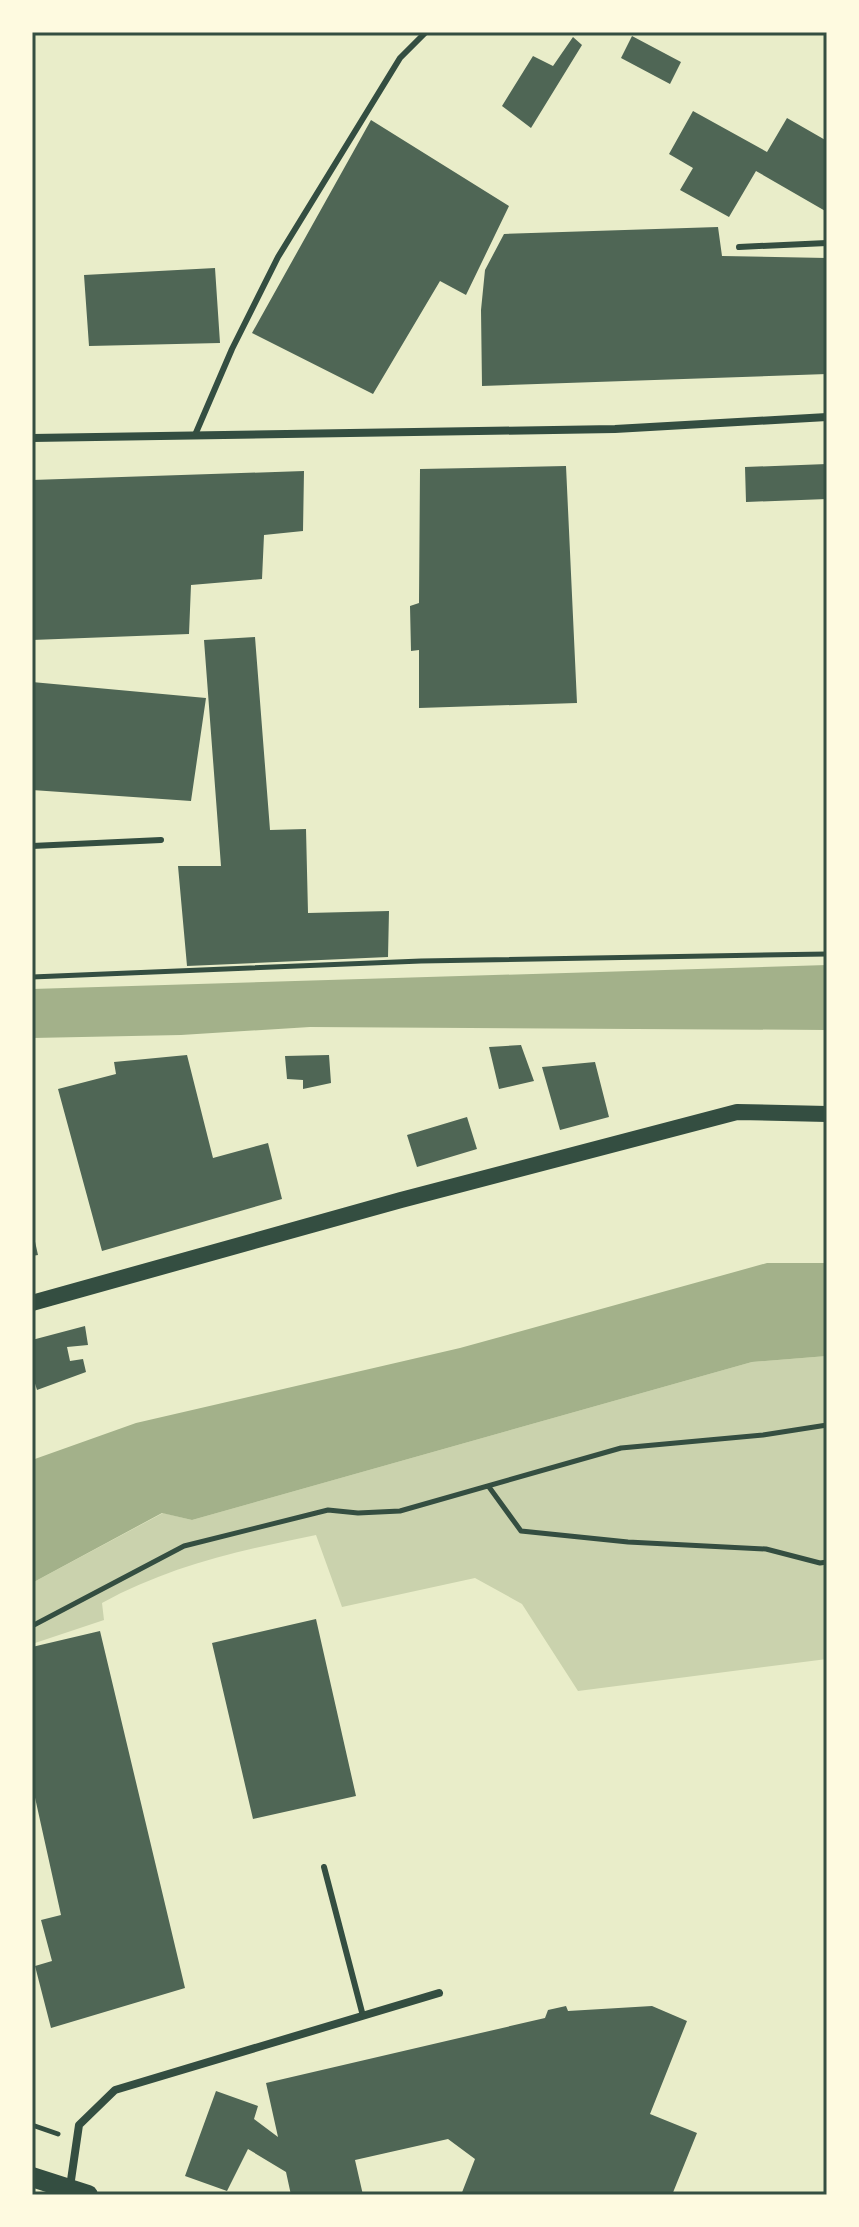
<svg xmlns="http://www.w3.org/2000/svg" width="859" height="2227" viewBox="0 0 859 2227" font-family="Lato,sans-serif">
<rect width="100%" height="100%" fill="#e9edc9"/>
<path fill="#cad2ad" d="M827,1356V1659L578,1691L522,1604L475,1578L342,1607L316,1535C242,1550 169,1566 102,1603L104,1620L32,1644V1583L163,1513L192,1520L752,1362Z"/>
<path fill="#a3b18a" d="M827,965V1030L310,1027L181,1035L32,1038V989Z
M767,1263H827V1356L752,1362L192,1520L162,1513L32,1583V1460L136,1423L460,1348Z"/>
<path fill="#4f6655" d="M632,36L681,62L670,84L621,58Z
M573,37L582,45L531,128L502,106L533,56L553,66Z
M693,111L767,152L787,118L827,141V212L756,171L729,217L680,190L693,168L669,154Z
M371,120L509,206L466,295L440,281L373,394L252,333Z
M718,227L722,256L827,258V374L482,386L481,310L485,270L504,234Z
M215,268L220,343L89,346L84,275Z
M827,464V499L746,502L745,467Z
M566,466L577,703L419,708V650L411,651L410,606L419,603L420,469Z
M304,471L303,531L264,535L262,579L191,585L189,634L32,640V480Z
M255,637L270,830L306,829L308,913L389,911L388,957L187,966L178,866H221L204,640Z
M32,682L206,698L191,801L32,790Z
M521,1045L534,1081L499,1089L489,1047Z
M187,1055L213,1158L268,1143L282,1199L102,1251L58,1089L116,1074L114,1062Z
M329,1055L331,1083L303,1089V1080L287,1079L285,1056Z
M595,1062L609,1117L560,1130L542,1067Z
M467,1117L477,1149L417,1167L407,1135Z
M32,1228L38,1255L32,1256Z
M85,1326L88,1345L67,1347L70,1361L83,1359L86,1372L37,1390L32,1374V1340Z
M316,1619L356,1796L253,1819L212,1643Z
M100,1631L185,1988L51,2028L35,1966L52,1961L41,1920L61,1915L32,1784V1647Z
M566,2006L568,2011L652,2006L687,2021L650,2114L697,2133L672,2195H461L475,2159L448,2139L355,2160L363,2195H291L286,2172L248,2149L227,2191L185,2176L216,2091L258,2106L254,2119L278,2137L266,2083L545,2018L548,2010Z"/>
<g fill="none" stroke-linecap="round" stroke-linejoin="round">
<path stroke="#344e41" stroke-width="5" d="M32,977L421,961L827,954
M489,1487L521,1531L628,1542L766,1549L820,1563L827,1562
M32,1626L184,1546L328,1510L358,1513L400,1511L621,1448L763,1435L827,1425
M32,2125L58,2134"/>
<path stroke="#344e41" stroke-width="6" d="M739,247L827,243
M195,435L232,349L278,257L400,58L426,32
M32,846L161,840
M324,1867L363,2016"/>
<path stroke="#344e41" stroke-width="8" d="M32,438L615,429L827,417
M70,2187L79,2125L115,2090L439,1993"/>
<path stroke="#344e41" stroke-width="16" d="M32,1303L401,1200L737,1112L827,1114"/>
<path stroke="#344e41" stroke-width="20" d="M32,2177L88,2195"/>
</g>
<rect width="859" height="2227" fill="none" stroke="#fefae0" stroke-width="68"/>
<rect x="34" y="34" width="791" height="2159" fill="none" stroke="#344e41" stroke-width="3"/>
</svg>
